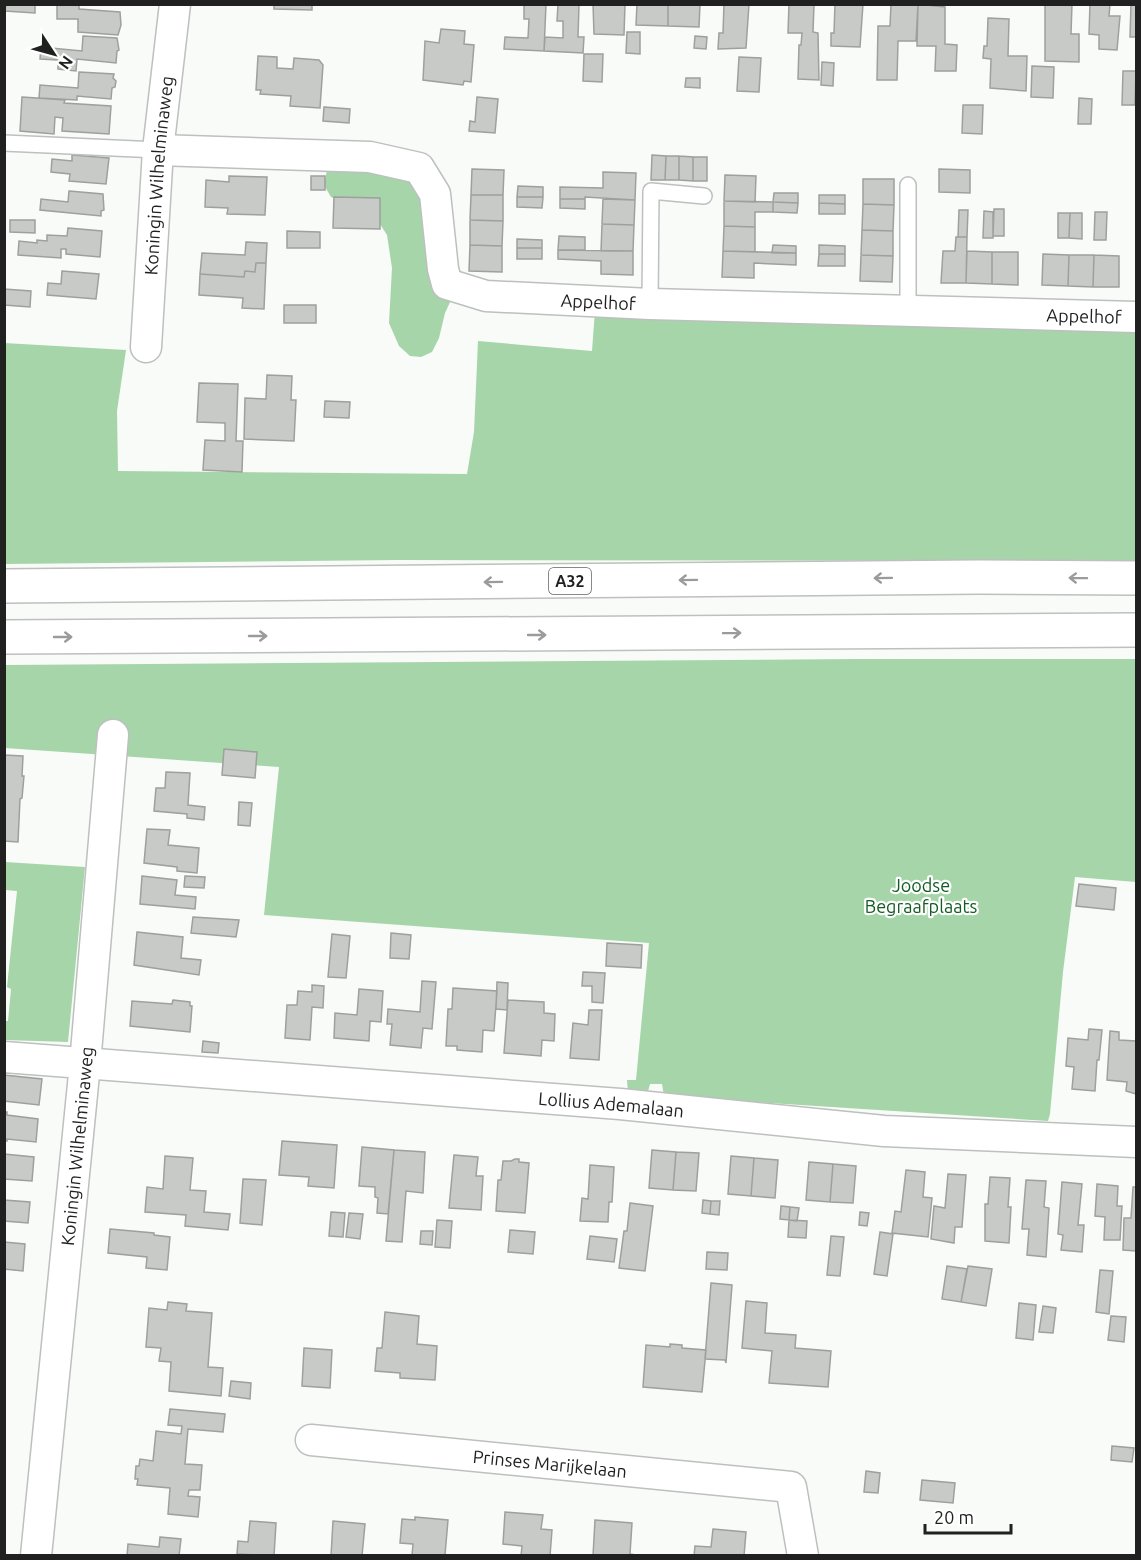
<svg xmlns="http://www.w3.org/2000/svg" width="1141" height="1560" viewBox="0 0 1141 1560" font-family="Ubuntu,sans-serif">
<rect width="100%" height="100%" fill="#f8fbf8"/>
<path fill="#a6d5a9" d="M329,160L415,175L451,300L445,313L439,338L432,352L421,357L410,356L399,346L389,323L392,268L387,235L378,221L368,212L331,197L324,185Z
M595,310L1136,327V561L398,560L5,564L4,343L126,350L117,411L118,471L467,474L474,432L478,341L592,351Z
M857,659H1136V882L1075,877L1063,972L1050,1114L1048,1121L664,1096L662,1084H650L647,1095L628,1093L627,1080H636L649,943L264,915L279,767L5,748L4,665Z
M5,862L85,867L68,1042L5,1040V1021H8L11,989L7,987L17,891L5,890Z"/>
<path fill="#c8cac8" stroke="#9da09d" stroke-width="1.5" d="M6,4H35V13L5,11Z
M57,4H79V9L120,12L121,25L118,35L78,32V19H57Z
M274,4H312V10L274,9Z
M524,4H546L544,51L504,49L505,37L528,38L529,19H524Z
M558,4H579L578,37H584L583,53L544,51L545,37L563,38V21H557Z
M593,4H625L624,35L594,34Z
M637,4H668V26L636,25Z
M668,4H700L699,27L668,26Z
M724,4H749L746,48L718,49L719,33H723Z
M789,4H814L813,32L818,33L819,80L798,79L799,45H801L802,33H788Z
M835,4H863L860,47L831,46V33H834Z
M891,4H918L916,41H898L897,80H877L878,26H890Z
M918,4L945,7V44L957,45L956,71H935L936,46H917Z
M1045,4H1072L1071,34H1079V62L1045,61Z
M1090,4H1110L1109,16H1120L1117,50L1099,49V35L1089,34Z
M1131,4H1136V37H1130Z
M988,18L1009,19L1008,56H1027L1026,91L990,88L991,59L983,58L984,46H987Z
M441,29L465,31L464,44L474,45L471,82L464,81L463,85L423,80L425,41L439,43Z
M627,32H640V54L626,53Z
M83,36L117,38L119,50L117,51L116,63L77,59L76,71L58,69V60L40,59L41,47L82,51Z
M695,36L707,37L706,49L694,48Z
M584,54H603L602,82L583,81Z
M258,56L277,57V68L293,69L294,58L319,60L323,65L320,108L290,106L291,96L260,94L261,90H256Z
M739,57L761,58L759,92L737,91Z
M822,62L834,63L833,86L821,85Z
M1032,66L1054,67L1053,98L1031,97Z
M1123,71H1136L1135,105H1122Z
M79,72L114,74L113,78L116,81L115,87L112,88L111,99L77,96V100L39,98L40,85L78,88Z
M686,78H700V88L685,87Z
M22,97L65,100L64,103L111,106L109,134L62,131L63,118L55,117L54,134L20,131Z
M477,97L498,99L495,133L469,131L470,121L475,122Z
M1079,98L1092,99L1091,124H1078Z
M963,105H983L982,134L962,133Z
M324,107L350,109L349,123L323,121Z
M72,155L109,158L106,184L69,181L70,174L51,172L52,159L72,161Z
M652,155L666,156L665,180H651Z
M666,156H679V180H665Z
M679,156L693,157V181L679,180Z
M693,157H707V181H693Z
M472,169L504,170L503,195H471Z
M939,169L970,170V193L939,192Z
M603,172L636,173L635,200L585,197V199H560V187L603,188Z
M725,175L756,176L755,202L724,201Z
M229,176L267,177L265,215L227,214L228,208L205,207L206,180L229,182Z
M311,176H325V190H311Z
M863,179H894V205L863,204Z
M518,186L543,187V197H517Z
M69,191L103,194L104,210L101,211V216L40,210L41,199L68,202Z
M774,193H798V203L773,202Z
M471,195H503V221L470,220Z
M819,195H845V204L819,203Z
M334,197L380,198V229L333,228Z
M517,197H543L542,208L517,207Z
M560,199H585V209L560,208Z
M603,199L635,200L634,225L602,224Z
M724,201L773,202V212H755V227L724,226Z
M773,202L798,203L797,213L773,212Z
M819,203L845,204V214H819Z
M863,204L894,205L893,231L862,230Z
M994,209H1004V236H993Z
M959,210H968L967,237H958Z
M984,211L993,212V238H983Z
M1095,212H1107L1106,240H1094Z
M1058,213H1070L1069,238H1058Z
M1070,213H1082V239L1069,238Z
M10,220H35V233L10,232Z
M470,220L503,221L502,246L470,245Z
M602,224L634,225L633,251H601Z
M724,226L755,227V252L723,251Z
M68,228L102,231L100,257L66,254V249H61V258L18,255L19,241L37,243V240L47,241V235L67,236Z
M862,230L893,231V256L861,255Z
M287,231L320,232V248H287Z
M559,236L585,237V250H558Z
M956,237H967L966,283H941L943,251H955Z
M517,239L542,240V248H517Z
M246,242L267,243L266,263H256L255,272L245,271L244,277L200,274L202,253L245,255Z
M470,245L502,246V272L469,271Z
M773,245L796,246V253H772Z
M819,245L845,246V254H819Z
M517,248H542V259H517Z
M558,250L633,251V275L601,274V261L558,259Z
M723,251L796,253V265L754,263V278L722,277Z
M967,251L992,252V284L966,283Z
M992,252H1018V285L992,284Z
M819,254H845V266H818Z
M1043,254L1069,255L1068,286L1042,285Z
M861,255L893,256L892,282L860,281Z
M1069,255H1094L1093,287L1068,286Z
M1094,255L1119,256V287H1093Z
M256,263H266L264,309L242,308L243,298L199,295L200,274L244,277L245,271L255,272Z
M62,271L99,274L96,299L47,295L48,283L61,284Z
M4,289L31,291L30,307L4,305Z
M284,305H316V323H284Z
M267,375L292,376L291,400H296L294,441L244,439L245,398L266,399Z
M199,383L238,384L236,441H243L242,472L203,470L205,440L225,441V423L197,422Z
M325,401L350,402L349,418L324,417Z
M224,749L257,752L255,778L222,775Z
M4,755L23,756L22,776H24L22,798L20,799L18,842L4,841Z
M166,772L190,773L188,805L205,807L204,820L187,818V814L154,811L156,788H165Z
M239,802L252,803L250,826L238,825Z
M147,829L170,830L168,845L199,848L197,873L177,871V867L144,863Z
M142,876L177,880L175,895L196,897L195,909L140,904Z
M185,876L205,877L204,888L184,887Z
M1079,884L1116,888L1114,910L1076,906Z
M193,917L239,920L236,937L191,933Z
M137,932L183,937L181,958L201,960L199,975L134,965Z
M391,933L411,935L409,959L390,958Z
M332,934L350,936L346,978L328,977Z
M607,943L642,945L641,968L606,966Z
M583,972L605,973L603,1003L592,1002V986H582Z
M422,981L436,982L432,1029L423,1028L421,1048L390,1045L392,1024H387L388,1009L420,1012Z
M497,982L508,983L507,1010L496,1009Z
M312,985L324,986L323,1008L312,1007L310,1040L285,1038L287,1005H297L298,991L312,992Z
M453,988L497,991L494,1031L483,1030L482,1052L457,1050V1046H446L448,1009H452Z
M359,989L383,991L381,1022L370,1021L369,1041L334,1038L335,1013L357,1015Z
M173,1000L190,1002V1006H192L190,1032L130,1026L132,1001L172,1004Z
M508,1000L544,1002V1013L555,1014L554,1041L542,1040L541,1056L504,1053Z
M589,1010H602L599,1060L570,1058L573,1023L588,1025Z
M1089,1029L1102,1030L1099,1060H1097L1095,1091L1072,1089L1074,1067L1066,1066L1068,1038L1088,1040Z
M1110,1031L1119,1032V1040L1136,1041V1094L1126,1091L1127,1082L1107,1080Z
M203,1041L219,1043L218,1053L202,1052Z
M4,1075L42,1079L39,1105L4,1101Z
M4,1112H7V1115L38,1119L36,1142L7,1139V1141H4Z
M282,1141L337,1145L334,1188L308,1186L309,1177L279,1175Z
M362,1147L394,1150L388,1214L377,1213L378,1198L375,1197V1187L359,1186Z
M394,1150L425,1152L423,1193L406,1191L402,1242L386,1241Z
M652,1150L676,1152L673,1190L649,1188Z
M676,1152L699,1153L696,1191L673,1190Z
M4,1154L34,1157L32,1181L4,1179Z
M454,1155L478,1157L476,1176H483L481,1210L449,1208Z
M165,1156L193,1158L190,1190L206,1191L204,1212L230,1214L228,1230L185,1226L186,1215L145,1212L147,1187L163,1189Z
M731,1156L754,1158L751,1196L728,1194Z
M754,1158L778,1160L775,1198L751,1196Z
M515,1159H519V1162L529,1163L525,1213L496,1211L498,1180H501L503,1161H511Z
M809,1162L833,1164L830,1202L806,1200Z
M833,1164L856,1166L853,1203L830,1202Z
M590,1165L614,1167L612,1202H609L608,1222L580,1221L582,1198L588,1199Z
M906,1170L925,1172L923,1197L932,1198L928,1237L892,1233L895,1211L901,1212Z
M948,1174L966,1175L962,1227H955L954,1243L931,1239L934,1206L945,1208Z
M990,1177L1010,1178L1008,1207H1011L1009,1243L985,1241V1204H988Z
M243,1179L266,1180L262,1225L240,1223Z
M1026,1180L1046,1181L1044,1207L1049,1208L1046,1257L1027,1255L1029,1229H1022Z
M1062,1182L1082,1184L1078,1225H1084L1082,1252L1061,1250L1063,1235L1058,1234Z
M1097,1184L1118,1186L1117,1206H1122L1120,1240H1104L1105,1217L1095,1216Z
M1133,1187H1136V1251L1123,1250L1124,1218H1131Z
M4,1200L30,1202L28,1223L4,1221Z
M703,1200L711,1201L710,1214L702,1213Z
M711,1201H720L719,1215L710,1214Z
M630,1203L653,1206L645,1271L619,1268L624,1231H627Z
M781,1206L790,1207L789,1220L780,1219Z
M790,1207L799,1208L797,1221L789,1220Z
M331,1212L345,1213L343,1237L329,1236Z
M860,1212L869,1213L867,1226L859,1225Z
M349,1213L363,1214L360,1239L346,1237Z
M437,1220L452,1221L450,1248L435,1247Z
M789,1220L807,1221L806,1238L788,1237Z
M110,1229L154,1233V1235L170,1237L167,1270L146,1268L147,1257L108,1253Z
M510,1230L535,1232L533,1254L508,1252Z
M421,1231H433L432,1245L420,1244Z
M880,1232L893,1234L887,1276L874,1274Z
M590,1236L617,1239L614,1262L587,1259Z
M831,1236L844,1237L840,1276L827,1275Z
M4,1242L25,1244L23,1271L4,1269Z
M707,1252L728,1253L727,1270L706,1269Z
M947,1266L967,1269L961,1302L942,1299Z
M968,1266L992,1269L986,1306L961,1302Z
M1100,1270L1113,1271L1109,1314L1096,1312Z
M711,1283L732,1285L726,1363L725,1360L705,1359Z
M746,1301L767,1303L765,1333L796,1335L795,1348L831,1351L828,1387L769,1383L772,1351L742,1348Z
M168,1302L187,1304L186,1311L212,1313L208,1367L223,1368L221,1396L169,1391L171,1362L159,1361L161,1348L146,1347L149,1308L167,1310Z
M1019,1303L1036,1305L1033,1340L1016,1338Z
M1043,1306L1056,1308L1053,1333L1039,1332Z
M385,1312L419,1316L417,1344L437,1346L435,1380L400,1378V1373L375,1371L377,1348H382Z
M1111,1316L1126,1317L1124,1342L1108,1340Z
M670,1344L682,1345V1348L706,1350L702,1392L643,1387L646,1345L670,1347Z
M304,1348L332,1350L330,1388L302,1386Z
M231,1381L251,1383L250,1399L229,1396Z
M170,1409L225,1414L223,1432L188,1429L185,1464L202,1465L200,1490H189L188,1496L200,1497L198,1517L168,1514L170,1488L137,1485L138,1479H135L136,1466H139L140,1459L153,1461L156,1431L181,1434L182,1426L168,1425Z
M1112,1446L1134,1448L1132,1462L1111,1460Z
M866,1471L880,1473L878,1493L864,1492Z
M922,1480L955,1483L953,1503L920,1500Z
M505,1512L543,1515L541,1529L552,1530L550,1556H521L522,1546L503,1544Z
M415,1517L448,1520L445,1555L455,1556H412L413,1544L400,1543L402,1519L415,1520Z
M595,1520L632,1523L630,1554L642,1556H593Z
M250,1521L276,1523L274,1556L237,1554L238,1541L248,1542Z
M333,1521L365,1524L362,1556H331Z
M713,1529L746,1532L744,1556H694L695,1546L711,1547Z
M160,1537L181,1539L179,1556H127L128,1544L159,1547Z"/>
<g fill="none" stroke-linecap="round" stroke-linejoin="round">
<g stroke="#bdc0be" stroke-width="18">
<path id="lane" d="M4,143L158,150
M650,304L651,191L704,196
M908,310V185"/>
</g>
<g stroke="#bdc0be" stroke-width="33">
<g id="street">
<path id="s1" d="M158,150L370,157L419,168L435,194L443,269L447,284L486,296L650,304L1136,317"/>
<path id="s2" d="M146,347L158,150L175,4"/>
<path id="s3" d="M4,1057L620,1104L884,1131L1136,1142"/>
<path id="s4" d="M311,1440L791,1487L803,1556"/>
<path id="s5" d="M36,1556L85,1064L113,735"/>
</g>
</g>
<g stroke="#bdc0be" stroke-width="36">
<path id="highway" d="M4,586L979,577L1136,578
M4,637L1136,630"/>
</g>
<use href="#lane" stroke="#fff" stroke-width="15"/>
<use href="#street" stroke="#fff" stroke-width="30"/>
<use href="#highway" stroke="#fff" stroke-width="33"/>
</g>
<defs><path id="oneway-shaft" d="M-6 0H5M1.5-3L5.5 0L1.5 3" fill="none" stroke-width="1.6" stroke-linecap="round" stroke-linejoin="round" transform="scale(1.5)"/></defs>
<g stroke="#9a9b9a">
<use href="#oneway-shaft" transform="translate(883 578) rotate(179)"/>
<use href="#oneway-shaft" transform="translate(1078 578) rotate(-179)"/>
<use href="#oneway-shaft" transform="translate(688 580) rotate(179)"/>
<use href="#oneway-shaft" transform="translate(493 582) rotate(179)"/>
<use href="#oneway-shaft" transform="translate(732 633) rotate(-1)"/>
<use href="#oneway-shaft" transform="translate(537 635)"/>
<use href="#oneway-shaft" transform="translate(258 636)"/>
<use href="#oneway-shaft" transform="translate(63 637)"/>
</g>
<g text-anchor="middle" dominant-baseline="central" stroke-width="4.5" stroke-linejoin="round" paint-order="stroke">
<rect fill="#fff" stroke="#626362" stroke-width="1.5" x="549" y="568" width="42" height="26" rx="4.5"/>
<g font-size="16" font-weight="bold" fill="#1f201f">
<text x="570" y="581">A32</text>
</g>
<g font-size="18" fill="#1f201f" stroke="#fff">
<text stroke="none"><textPath href="#s2" startOffset="172">Koningin Wilhelminaweg</textPath></text>
<text stroke="none"><textPath href="#s1" startOffset="537">Appelhof</textPath></text>
<text stroke="none"><textPath href="#s1" startOffset="1023">Appelhof</textPath></text>
<text stroke="none"><textPath href="#s3" startOffset="609">Lollius Ademalaan</textPath></text>
<text stroke="none"><textPath href="#s5" startOffset="412">Koningin Wilhelminaweg</textPath></text>
<text stroke="none"><textPath href="#s4" startOffset="240">Prinses Marijkelaan</textPath></text>
</g>
<g font-size="18" fill="#135c24" stroke="#fff">
<text x="921" y="885">Joodse<tspan x="921" dy="21">Begraafplaats</tspan></text>
</g>
</g>
<rect width="1141" height="1560" fill="none" stroke="#1f201f" stroke-width="12"/>
<g transform="translate(54 54) rotate(126)" stroke="#ffffff" stroke-width="4.5" paint-order="stroke">
<path d="M0-4.5L10 22L0 15L-10 22Z" fill="#1f201f"/>
<text y="-9" font-size="16" font-weight="bold" text-anchor="middle" fill="#1f201f">N</text>
</g>
<path d="M925 1524v9h86v-9" fill="none" stroke="#1f201f" stroke-width="3"/>
<text x="934" y="1524" font-size="18" fill="#1f201f" stroke="#ffffff" stroke-width="4.5" paint-order="stroke">20 m</text>
</svg>
